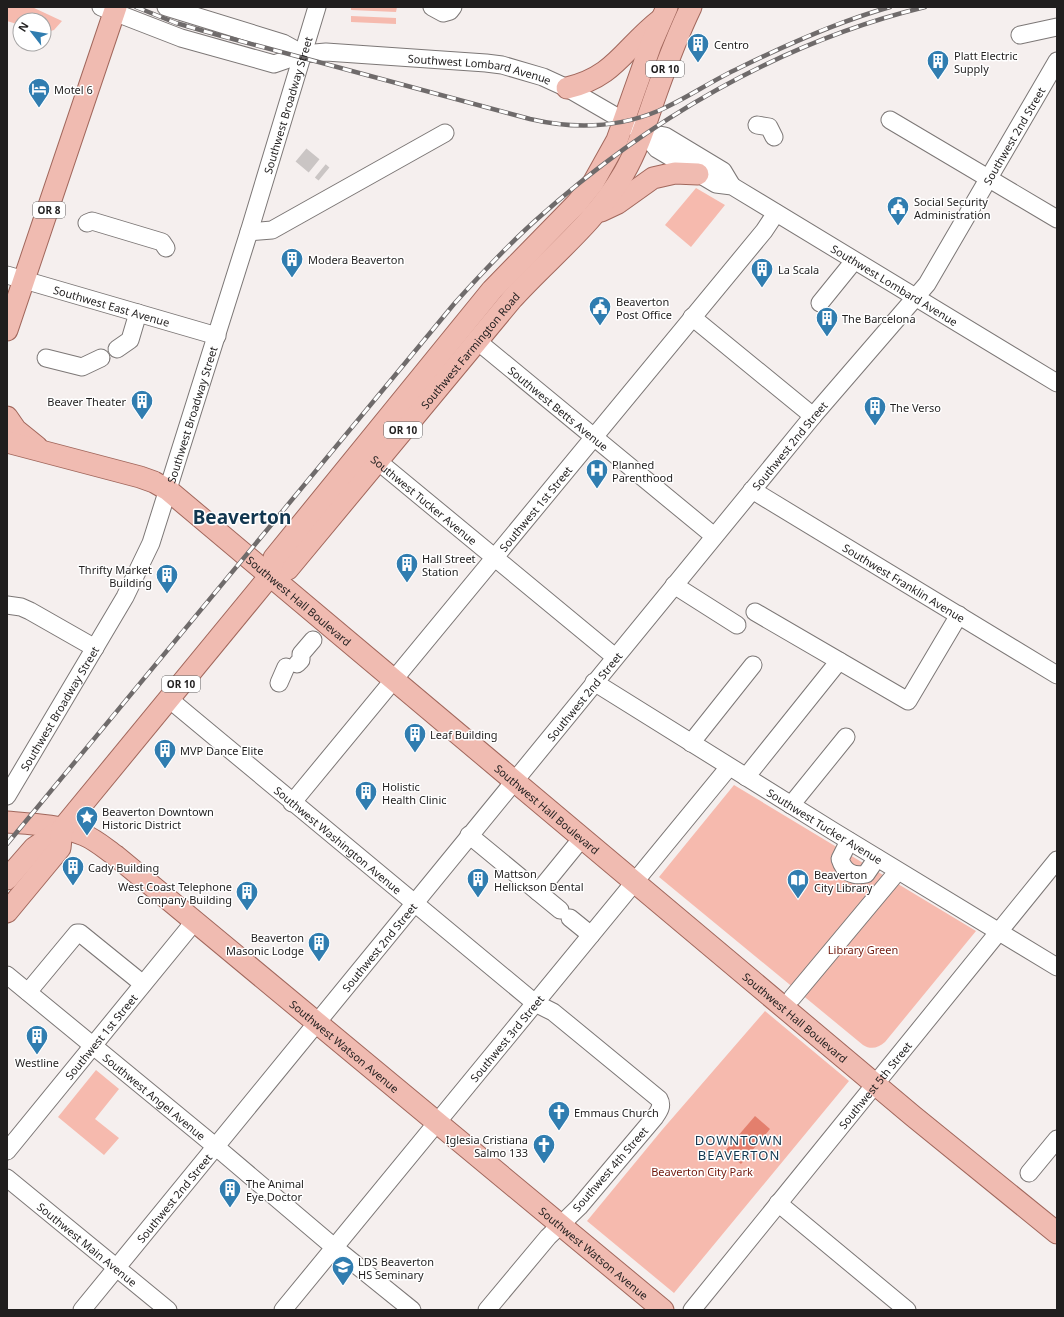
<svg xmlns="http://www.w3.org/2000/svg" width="1064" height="1317" viewBox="0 0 1064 1317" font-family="'Noto Sans',sans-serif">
<rect width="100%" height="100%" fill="#f5efee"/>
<path fill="#f6baae" d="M7,7H32L62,21L54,30L44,33V20H20V25L7,21Z
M351,7H397L396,12L351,10Z
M351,16L396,18V24L351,22Z
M696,188L725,205L691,247L665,225Z
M734,785L976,931L885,1042C878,1048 871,1050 863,1045L659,877Z
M765,1011L849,1081L674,1293L587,1221L662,1130Z
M96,1070L119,1089L95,1119L119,1138L104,1155L58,1117Z"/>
<path fill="#e37f6d" d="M755,1116L770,1129L741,1164L725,1151Z"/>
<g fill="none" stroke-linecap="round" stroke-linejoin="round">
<path stroke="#cac5c4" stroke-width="17" stroke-dasharray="17 8" stroke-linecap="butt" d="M301,155L324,174"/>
<g stroke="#7c7776" stroke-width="19">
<g id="minor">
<path id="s1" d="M101,7L181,38L274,64L303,54L326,52L486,63L502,65L543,77L567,88L643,132L665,136L723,171L732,186"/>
<path d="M166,7L283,43L303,54"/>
<path d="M432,7L443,13L450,11L453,7"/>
<path d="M1020,35L1057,27"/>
<path d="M890,120L1057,219"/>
<path d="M757,125L769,127L774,137"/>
<path id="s2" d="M643,132L657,149L716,184L732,186L1057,383"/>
<path d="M87,223L92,221L162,242L166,248"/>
<path d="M249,232L272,230L445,133"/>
<path id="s3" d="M7,275L217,336"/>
<path d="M820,303L854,261"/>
<path d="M692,317L813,416"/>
<path id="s4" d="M476,340L714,536"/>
<path d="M117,349L130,340L138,313"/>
<path d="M46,358L82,367L101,358"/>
<path id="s5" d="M368,453L615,657"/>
<path id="s6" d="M752,490L1057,675"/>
<path d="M674,585L737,625"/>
<path d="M7,605L21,607L30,611L95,648"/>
<path d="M755,612L908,701L959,615"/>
<path d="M297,664L301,660V654L313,640"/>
<path id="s7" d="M594,682L833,831L1057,967"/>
<path d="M279,683L286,667"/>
<path id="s8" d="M169,699L535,1003L553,1012L659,1099C663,1106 659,1111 655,1117L579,1207L548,1237L487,1310"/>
<path d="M691,743L753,665"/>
<path d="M746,777L839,661"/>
<path id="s9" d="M7,796L125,597L151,543L249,232L317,7"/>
<path id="s10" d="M292,803L764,231L776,213"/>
<path d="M791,805L846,737"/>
<path d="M469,835L560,910"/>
<path d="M849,841L840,859C844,872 853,877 866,874L877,858"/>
<path d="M538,892L582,838"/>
<path d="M570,918L591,935"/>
<path id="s11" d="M7,975L215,1146L334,1247L412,1310"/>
<path d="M28,992L77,933H80L143,984"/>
<path d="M792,998L893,877"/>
<path id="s12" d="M7,1151L194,922"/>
<path d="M1029,1173L1057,1139"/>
<path id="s13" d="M7,1178L168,1310"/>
<path d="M778,1203L907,1310"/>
<path id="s14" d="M82,1310L813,416L927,284L1057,61"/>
<path id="s15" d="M283,1310L729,767"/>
<path id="s16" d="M692,1310L1057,860"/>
</g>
</g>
<g stroke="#a1675c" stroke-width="23">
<g id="major">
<path d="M567,88C615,77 624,48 660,20"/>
<path d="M601,211L618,203L653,178L675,173L698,174"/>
<path d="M7,330L116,7"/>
<path d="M7,417L16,430L37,447"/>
<path id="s17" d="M7,442L140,477L154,482L168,490L913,1116L1057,1233"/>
<path id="s18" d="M269,577L288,569L512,299C550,257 595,223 624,173C639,147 647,119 657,91C667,63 678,34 691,7"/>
<path id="s19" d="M7,822C33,824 60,825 84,835C96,840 106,849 116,856L663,1310"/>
<path d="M7,879L34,848L62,829L269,577L274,558L492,290L577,203L593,183L617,140L651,44L667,7"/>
<path d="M7,912L60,848L62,829"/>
</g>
</g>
<use href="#minor" stroke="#fff" stroke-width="17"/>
<use href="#major" stroke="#f0bbb1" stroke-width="21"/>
<g stroke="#6f6b6b" stroke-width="4.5">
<path id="rail" d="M136,7L176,23L218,35L530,119C573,129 617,128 658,111C686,99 711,81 739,68C788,44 837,22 890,7
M7,844L454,304C480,275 507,246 536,220C646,121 780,42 925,7"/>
</g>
<use href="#rail" stroke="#fff" stroke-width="3" stroke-dasharray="9" stroke-linecap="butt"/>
</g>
<defs>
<g id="building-pin" transform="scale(1.15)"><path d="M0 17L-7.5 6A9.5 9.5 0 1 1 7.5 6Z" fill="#307db0" stroke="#fff"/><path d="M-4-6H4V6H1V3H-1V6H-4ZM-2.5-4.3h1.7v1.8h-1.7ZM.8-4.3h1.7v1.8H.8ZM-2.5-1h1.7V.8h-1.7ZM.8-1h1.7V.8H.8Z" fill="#fff"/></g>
<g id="hotel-pin" transform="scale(1.15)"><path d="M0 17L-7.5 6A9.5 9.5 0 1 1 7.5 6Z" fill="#307db0" stroke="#fff"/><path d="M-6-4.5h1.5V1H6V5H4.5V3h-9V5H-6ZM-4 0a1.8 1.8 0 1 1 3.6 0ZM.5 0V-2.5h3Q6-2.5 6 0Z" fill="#fff"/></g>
<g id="civic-pin" transform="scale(1.15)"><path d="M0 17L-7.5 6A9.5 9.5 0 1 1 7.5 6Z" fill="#307db0" stroke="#fff"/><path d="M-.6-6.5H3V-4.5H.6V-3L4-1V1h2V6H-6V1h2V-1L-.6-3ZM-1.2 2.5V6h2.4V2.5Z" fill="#fff"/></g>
<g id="hospital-pin" transform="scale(1.15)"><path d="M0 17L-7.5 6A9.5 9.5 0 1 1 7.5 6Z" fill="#307db0" stroke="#fff"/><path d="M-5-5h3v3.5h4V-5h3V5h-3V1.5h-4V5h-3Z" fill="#fff"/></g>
<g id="sight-pin" transform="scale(1.15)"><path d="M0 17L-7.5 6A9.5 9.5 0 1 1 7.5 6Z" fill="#307db0" stroke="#fff"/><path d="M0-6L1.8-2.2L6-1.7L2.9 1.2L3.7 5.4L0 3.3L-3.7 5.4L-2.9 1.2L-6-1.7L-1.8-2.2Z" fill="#fff"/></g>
<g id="library-pin" transform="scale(1.15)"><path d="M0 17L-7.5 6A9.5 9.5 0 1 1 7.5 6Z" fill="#307db0" stroke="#fff"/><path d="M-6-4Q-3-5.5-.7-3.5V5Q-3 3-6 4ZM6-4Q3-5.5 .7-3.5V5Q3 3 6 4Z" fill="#fff"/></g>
<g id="church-pin" transform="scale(1.15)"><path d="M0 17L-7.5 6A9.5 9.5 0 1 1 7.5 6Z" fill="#307db0" stroke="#fff"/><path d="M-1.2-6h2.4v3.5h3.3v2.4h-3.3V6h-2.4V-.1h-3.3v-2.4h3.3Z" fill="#fff"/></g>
<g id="school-pin" transform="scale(1.15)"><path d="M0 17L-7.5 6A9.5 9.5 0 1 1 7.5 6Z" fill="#307db0" stroke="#fff"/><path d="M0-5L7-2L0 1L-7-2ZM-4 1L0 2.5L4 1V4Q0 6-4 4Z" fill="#fff"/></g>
</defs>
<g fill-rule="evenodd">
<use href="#building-pin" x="698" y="44"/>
<use href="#building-pin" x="938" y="61"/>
<use href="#hotel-pin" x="39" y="89"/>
<use href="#civic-pin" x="898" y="207"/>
<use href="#building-pin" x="292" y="259"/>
<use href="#building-pin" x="762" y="269"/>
<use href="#civic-pin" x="600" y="307"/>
<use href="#building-pin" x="827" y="318"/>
<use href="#building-pin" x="142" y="401"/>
<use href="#building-pin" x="875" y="407"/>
<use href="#hospital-pin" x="597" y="470"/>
<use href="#building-pin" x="407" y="564"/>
<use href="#building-pin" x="167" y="575"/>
<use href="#building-pin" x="415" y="734"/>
<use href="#building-pin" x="165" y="750"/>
<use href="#building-pin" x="366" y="792"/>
<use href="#sight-pin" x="87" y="817"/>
<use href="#building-pin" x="73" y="867"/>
<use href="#building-pin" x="478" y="879"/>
<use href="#library-pin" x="798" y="880"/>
<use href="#building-pin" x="247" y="892"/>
<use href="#building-pin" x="319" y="943"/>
<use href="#building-pin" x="37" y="1036"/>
<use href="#church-pin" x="559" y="1112"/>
<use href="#church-pin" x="544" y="1145"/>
<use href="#building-pin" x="230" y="1189"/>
<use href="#school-pin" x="343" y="1267"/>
</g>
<g text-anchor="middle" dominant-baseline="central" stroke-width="3" stroke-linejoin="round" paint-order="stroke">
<g fill="#fff" stroke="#636262" stroke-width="1">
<rect x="646" y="61" width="38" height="16" rx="3"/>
<rect x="33" y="202" width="32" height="16" rx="3"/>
<rect x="384" y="422" width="38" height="16" rx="3"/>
<rect x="162" y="676" width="38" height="16" rx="3"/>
</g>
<g font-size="10" font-weight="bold" fill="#201e1e">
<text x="665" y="69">OR 10</text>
<text x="49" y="210">OR 8</text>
<text x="403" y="430">OR 10</text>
<text x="181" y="684">OR 10</text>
</g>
<g font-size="11" fill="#201e1e" stroke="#fff" text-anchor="start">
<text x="714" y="44">Centro</text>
<text x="954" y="55">Platt Electric<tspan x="954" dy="13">Supply</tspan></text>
<text x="54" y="89">Motel 6</text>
<text x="914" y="201">Social Security<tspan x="914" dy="13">Administration</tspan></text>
<text x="308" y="259">Modera Beaverton</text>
<text x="778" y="269">La Scala</text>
<text x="616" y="301">Beaverton<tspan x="616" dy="13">Post Office</tspan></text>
<text x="842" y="318">The Barcelona</text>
<text x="126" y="401" text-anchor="end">Beaver Theater</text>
<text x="890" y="407">The Verso</text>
<text x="612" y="464">Planned<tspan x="612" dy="13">Parenthood</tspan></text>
<text x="422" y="558">Hall Street<tspan x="422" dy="13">Station</tspan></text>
<text x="152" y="569" text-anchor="end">Thrifty Market<tspan x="152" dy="13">Building</tspan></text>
<text x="430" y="734">Leaf Building</text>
<text x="180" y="750">MVP Dance Elite</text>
<text x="382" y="786">Holistic<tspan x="382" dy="13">Health Clinic</tspan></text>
<text x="102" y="811">Beaverton Downtown<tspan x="102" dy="13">Historic District</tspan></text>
<text x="88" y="867">Cady Building</text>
<text x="494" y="873">Mattson<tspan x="494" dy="13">Hellickson Dental</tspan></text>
<text x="814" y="874">Beaverton<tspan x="814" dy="13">City Library</tspan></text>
<text x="232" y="886" text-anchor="end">West Coast Telephone<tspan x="232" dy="13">Company Building</tspan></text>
<text x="304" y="937" text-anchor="end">Beaverton<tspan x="304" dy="13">Masonic Lodge</tspan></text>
<text x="37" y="1062" text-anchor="middle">Westline</text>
<text x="574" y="1112">Emmaus Church</text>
<text x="528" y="1139" text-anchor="end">Iglesia Cristiana<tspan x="528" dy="13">Salmo 133</tspan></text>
<text x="246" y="1183">The Animal<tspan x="246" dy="13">Eye Doctor</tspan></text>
<text x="358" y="1261">LDS Beaverton<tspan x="358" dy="13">HS Seminary</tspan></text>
</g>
<g font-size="11" fill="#201e1e" stroke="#fff">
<text stroke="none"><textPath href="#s1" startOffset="391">Southwest Lombard Avenue</textPath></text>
<text stroke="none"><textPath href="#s9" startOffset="750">Southwest Broadway Street</textPath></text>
<text stroke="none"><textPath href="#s14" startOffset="1501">Southwest 2nd Street</textPath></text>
<text stroke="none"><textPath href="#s2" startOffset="297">Southwest Lombard Avenue</textPath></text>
<text stroke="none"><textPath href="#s3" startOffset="109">Southwest East Avenue</textPath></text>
<text stroke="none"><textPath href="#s18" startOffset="305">Southwest Farmington Road</textPath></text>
<text stroke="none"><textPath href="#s4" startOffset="107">Southwest Betts Avenue</textPath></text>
<text stroke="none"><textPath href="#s9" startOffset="426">Southwest Broadway Street</textPath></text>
<text stroke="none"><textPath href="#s14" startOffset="1117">Southwest 2nd Street</textPath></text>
<text stroke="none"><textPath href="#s5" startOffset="73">Southwest Tucker Avenue</textPath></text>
<text stroke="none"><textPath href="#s10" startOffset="382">Southwest 1st Street</textPath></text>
<text stroke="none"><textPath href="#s6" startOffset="178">Southwest Franklin Avenue</textPath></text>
<text stroke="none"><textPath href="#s17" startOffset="340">Southwest Hall Boulevard</textPath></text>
<text stroke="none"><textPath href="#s14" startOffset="793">Southwest 2nd Street</textPath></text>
<text stroke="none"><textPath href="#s9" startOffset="102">Southwest Broadway Street</textPath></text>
<text stroke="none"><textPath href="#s17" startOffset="664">Southwest Hall Boulevard</textPath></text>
<text stroke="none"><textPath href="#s7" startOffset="272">Southwest Tucker Avenue</textPath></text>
<text stroke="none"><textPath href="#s8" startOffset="220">Southwest Washington Avenue</textPath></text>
<text stroke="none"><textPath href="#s14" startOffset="469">Southwest 2nd Street</textPath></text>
<text stroke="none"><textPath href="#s17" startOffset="988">Southwest Hall Boulevard</textPath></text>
<text stroke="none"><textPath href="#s12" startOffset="148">Southwest 1st Street</textPath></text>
<text stroke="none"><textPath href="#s15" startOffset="352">Southwest 3rd Street</textPath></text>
<text stroke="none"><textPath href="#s19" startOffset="414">Southwest Watson Avenue</textPath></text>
<text stroke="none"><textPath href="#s16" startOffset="290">Southwest 5th Street</textPath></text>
<text stroke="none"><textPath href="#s11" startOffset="191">Southwest Angel Avenue</textPath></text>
<text transform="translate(610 1169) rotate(-49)">Southwest 4th Street</text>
<text stroke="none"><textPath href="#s14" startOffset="145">Southwest 2nd Street</textPath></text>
<text stroke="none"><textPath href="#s13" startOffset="104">Southwest Main Avenue</textPath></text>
<text stroke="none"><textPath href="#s19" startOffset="738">Southwest Watson Avenue</textPath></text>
</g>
<g font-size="11" fill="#70160a" stroke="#fff">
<text x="863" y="949">Library Green</text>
<text x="702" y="1171">Beaverton City Park</text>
</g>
<g font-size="13" letter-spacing="1" fill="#123750" stroke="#fff">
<text x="739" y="1140">DOWNTOWN<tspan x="739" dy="15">BEAVERTON</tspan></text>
</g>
<g font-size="19" font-weight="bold" fill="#123750" stroke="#fff">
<text x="242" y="517">Beaverton</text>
</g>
</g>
<rect width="1064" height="1317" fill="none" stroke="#201e1e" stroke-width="16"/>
<g transform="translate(32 32) rotate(301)"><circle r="19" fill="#ffffff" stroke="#a6a5a5"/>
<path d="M0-3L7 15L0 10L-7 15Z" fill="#307db0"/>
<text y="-6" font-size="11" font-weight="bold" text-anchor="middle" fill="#201e1e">N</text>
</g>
</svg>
